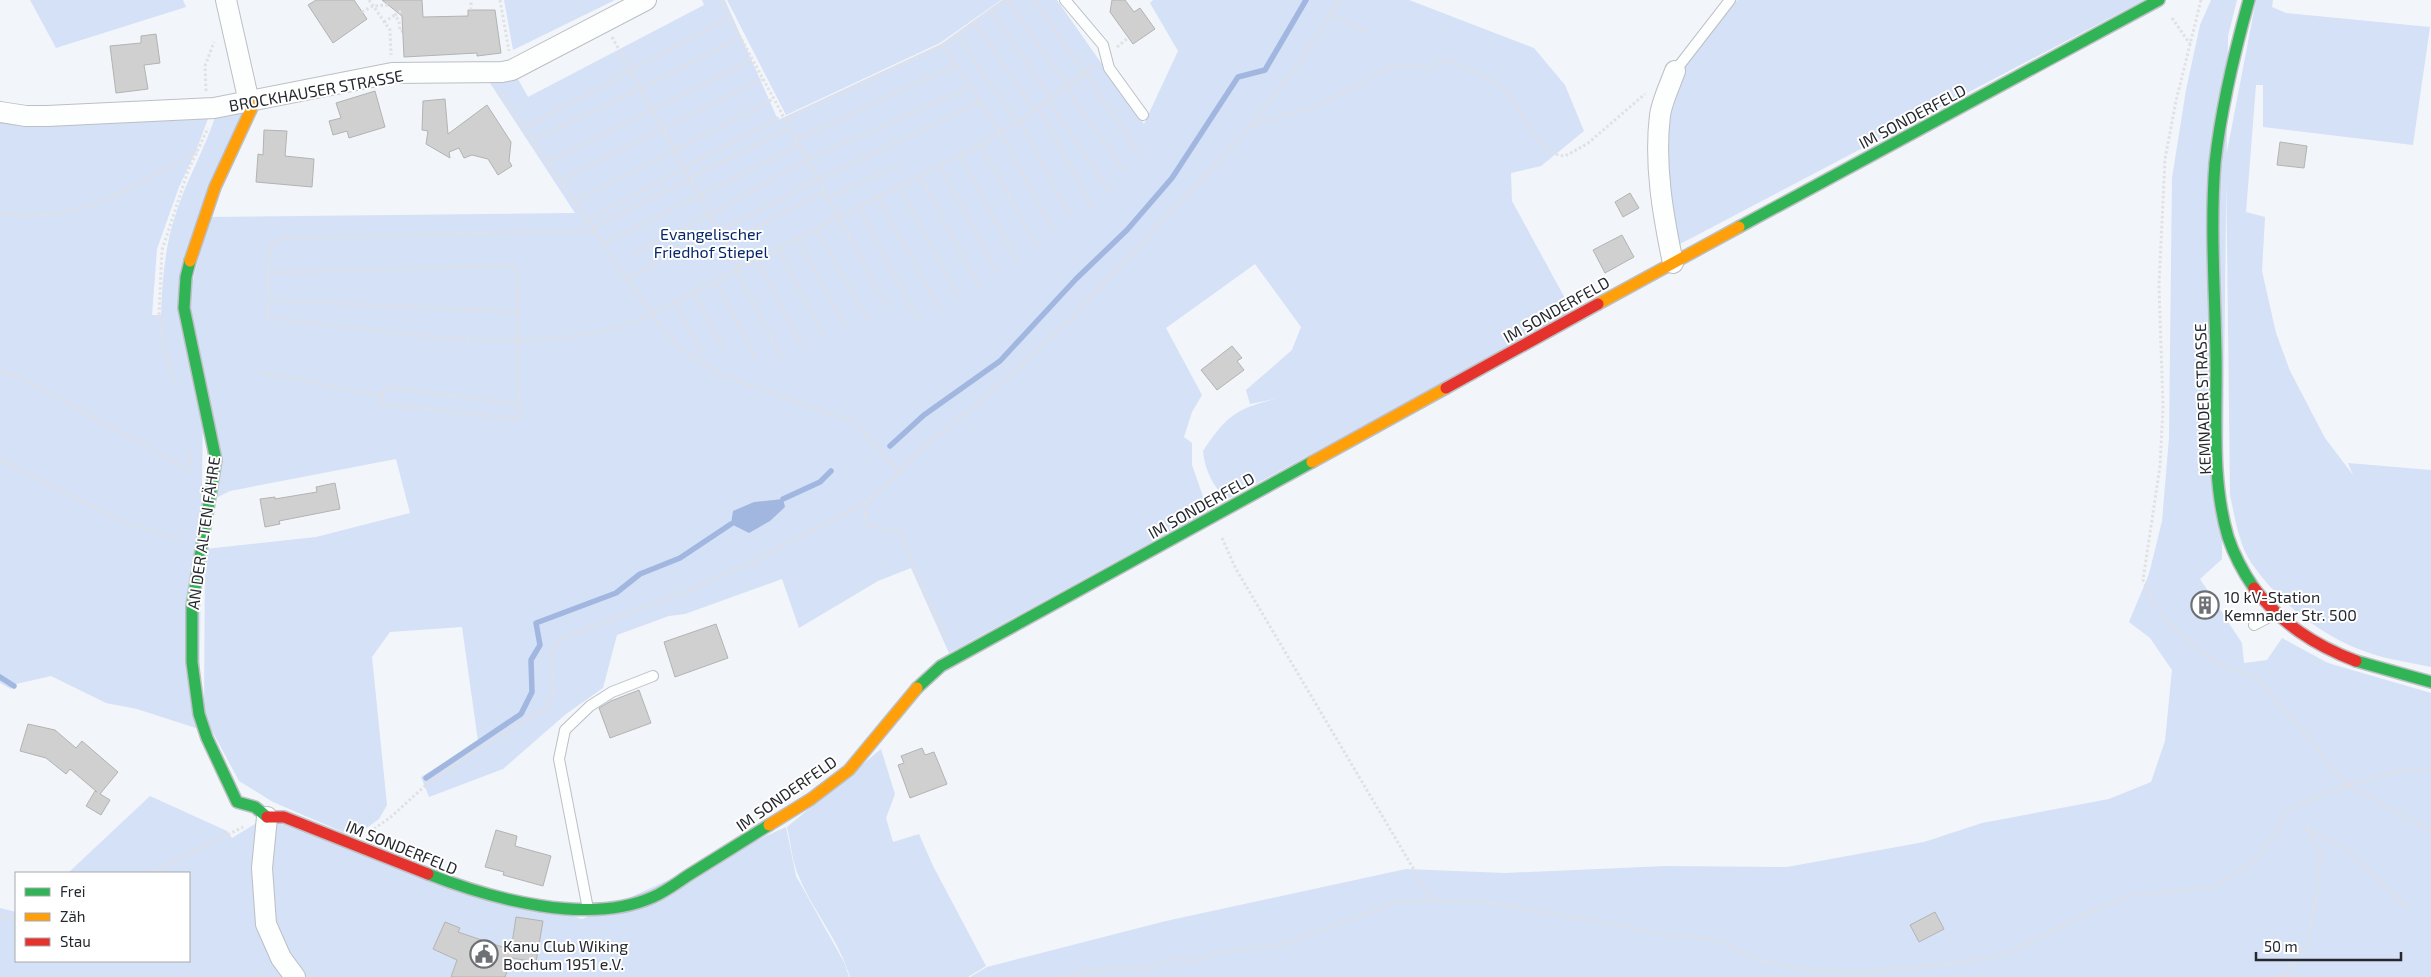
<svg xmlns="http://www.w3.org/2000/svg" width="2431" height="977" viewBox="0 0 2431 977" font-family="'Exo 2',sans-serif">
<rect width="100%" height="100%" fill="#f2f5fa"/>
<path fill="#d5e1f7" d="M30,0H183L186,7L56,48Z
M504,0H615L513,50Z
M702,0H725L778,120L941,44L1002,0H1057L1144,124L1178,51L1150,3L1153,0H1409L1534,48L1565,85L1584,131L1541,166L1511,173L1512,201L1573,313L1226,500C1213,485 1205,471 1203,451C1227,415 1237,408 1279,398L1250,404L1246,390L1292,350L1301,327L1255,264L1166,328L1202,395L1192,412L1184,437L1192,443V465L1208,511L949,653L911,568L878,581L799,628L782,579L685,614L669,616L617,635L603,688L566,714L503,769L429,797L421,777L478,741L462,627L390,632L372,657L387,805L379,819L354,837L273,802L239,781L204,716L205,549L316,537L410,513L396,459L230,491L214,499L187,306L208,217L575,213L490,83L518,79L528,97L704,5Z
M727,0H1001L940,43L786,115Z
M1737,0H2144L1680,244C1667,223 1667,197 1667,173C1667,154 1664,132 1667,112C1673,68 1710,32 1737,0Z
M2211,0H2237L2228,36L2222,559L2200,579L2242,643L2244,663L2267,660L2282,638L2328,663L2431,693V977H970L987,967L1166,921L1406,869L1505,873L1666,866L1787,867L1924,842L1982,823L2109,799L2151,782L2165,741L2172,670L2150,638L2129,622L2149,574L2162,521L2169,438L2172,178L2186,90L2200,25Z
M2256,0H2273L2272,7L2286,13L2430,27L2413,145L2263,127V85H2256L2246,212L2265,217L2262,271L2276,333L2290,371L2325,438L2353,475L2348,463L2431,470V667C2408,662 2383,659 2361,650C2319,634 2278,601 2252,564C2239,545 2235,518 2230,495L2226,157Z
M210,113L196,151L179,187L157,249L152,315H161C162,281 165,245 176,213C187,179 205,149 216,114H245L190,248L203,407L199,729L137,709L106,703L51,676L16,684L11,689L0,683V123Z
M881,749L895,794L886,818L893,842L919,834L933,866L986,966L968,977H850C839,940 813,911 799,877C792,862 791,843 787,827Z
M150,796L227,831L232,838L263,819L258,866L291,977H0V908L16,912V961H189V873H68Z
M269,820L582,919L786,827L796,876L845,964L849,977H302L271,922Z"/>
<path fill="#a1b7e0" d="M783,499L785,507L770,521L749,533L731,524L733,511L754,502Z"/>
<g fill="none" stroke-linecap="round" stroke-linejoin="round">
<path stroke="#a1b7e0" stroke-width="5.5" d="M890,446L924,415L1000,361L1076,279L1127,230L1172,178L1238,77L1265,70L1306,0
M783,499L820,482L831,471
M0,677L14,686
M426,778L521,714L532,692L531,660L540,645L536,623L616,593L640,574L680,558L731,524"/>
</g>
<path fill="#cfd0cf" stroke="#b2b4b2" d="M316,0H354L367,19L333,43L308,5Z
M382,0H422L423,17L468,16V10H495L501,53L477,56V53L404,57L402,16Z
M1112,0H1125L1134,12L1140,8L1155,29L1133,44L1110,12Z
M156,34L160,63L144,65L148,89L116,93L110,46L141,43V36Z
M375,91L385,127L349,138L347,131L333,135L329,121L341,118L336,103Z
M445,99L448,134L487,105L511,142L509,161L512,166L498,175L488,159L472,155L464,158L459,148L449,152L450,158L426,144L428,131L422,130L423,101Z
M264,130L287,131L285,156L314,159L312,187L256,182L258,154L263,155Z
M2280,142L2307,146L2304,168L2277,165Z
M1630,193L1639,208L1623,217L1615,202Z
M1622,235L1634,257L1605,273L1593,250Z
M1232,346L1242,358L1237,361L1244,370L1217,390L1201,370Z
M335,483L340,509L279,521L280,524L265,527L260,499L275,497V499L317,492L316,487Z
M716,624L728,658L675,677L664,642Z
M639,690L651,723L610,738L599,708L611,701Z
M28,724L55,730L76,748L82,741L118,772L100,794L110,800L101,815L86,806L95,791L97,792L70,769L66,774L46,758L20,751Z
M922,748L925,755L934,752L947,784L910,798L898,765L904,763L901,756Z
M496,830L517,836L515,846L551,856L543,886L503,875L504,872L485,867Z
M1935,912L1944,929L1919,942L1910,925Z
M516,917L543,921L536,962L512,958L505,977H451L457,960L433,949L445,922L460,928L458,932L511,950Z"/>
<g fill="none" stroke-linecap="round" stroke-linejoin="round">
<g stroke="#bcbfc4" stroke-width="12">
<path id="lane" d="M1065,0L1103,45L1109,68L1143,115
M1675,71L1730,0
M2254,625L2275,614
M588,909L559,759L565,730L590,706L612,692L653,676"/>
</g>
<g stroke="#bcbfc4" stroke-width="22">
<path id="street" d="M226,0L249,102
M0,112L26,116H47L214,108L392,73L502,72L512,70L646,0
M1673,263C1663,215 1654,165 1660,115C1662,101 1670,85 1675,71
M267,817L262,868L266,924L281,958L295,977"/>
</g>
<g stroke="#bcbfc4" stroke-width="14">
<path id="fast" d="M2249,0C2234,54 2221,107 2215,163C2210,227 2215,292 2216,356C2217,415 2211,480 2228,537C2234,555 2243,572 2254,588
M1739,227L2159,0
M190,261L186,277L184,308L216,460L192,606V662L199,714L207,738L237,802L255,807L267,817
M2356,661L2431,682
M917,688L941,666L1312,462
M428,874C492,899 588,926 653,897C667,891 679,881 692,873C718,857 743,841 769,825"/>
</g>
<g stroke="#bcbfc4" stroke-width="14">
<path id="slow" d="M190,261L215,187L255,101
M1598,304L1739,227
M1312,462L1446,388
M769,825L811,799L849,770L917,688"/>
</g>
<g stroke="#bcbfc4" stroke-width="14">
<path id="jam" d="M1446,388L1598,304
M2254,588C2282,624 2314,645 2356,661
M267,817H284L428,874"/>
</g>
<path stroke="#e1e1e3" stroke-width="3" stroke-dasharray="2.5 2.5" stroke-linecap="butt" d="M369,0L390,30L391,55
M500,0L509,51
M720,0L888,308
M1007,0L1068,86
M1034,0L1139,152
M2201,0L2176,101L2165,159L2159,285L2163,407L2160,466L2143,580L2153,602L2169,623L2208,657L2232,670L2256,677L2348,785L2431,831
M471,10V0
M991,10L1051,98
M401,11L395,15L399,21L400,31H402
M362,12L373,6L388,5
M1329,14L1368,33
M2172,18L2190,44
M384,22L395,15
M974,22L1035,110
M958,35L1017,123
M612,37L740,269
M943,45L1000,132L1053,230
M1117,47L1128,38
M1066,88L1124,170
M499,90L651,314L683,351L721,375L854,422L899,471
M206,91L205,66L214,42
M1048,100L1112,194
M1039,107L1091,207
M784,120L943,45L1006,0
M1020,121L1072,219
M1251,125L1310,108L1346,91L1385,69L1408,65L1429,69L1441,61L1449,60C1466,68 1486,75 1501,87C1526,108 1531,153 1565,156L1587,144L1645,94
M524,128L728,18
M532,140L640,89L739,38
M795,140L956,65
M981,144L1037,248
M960,155L1017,261
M547,162L751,60
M939,165L998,274
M920,175L979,287
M560,181L762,79
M899,186L959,298
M878,197L941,312
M828,198L900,165
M574,202L773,99
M859,207L920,323
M0,213C84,224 127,189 197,152
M587,220L782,116
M592,228L788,128
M816,229L867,319
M594,231L283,238L271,244L267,273L269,300L267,318C381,328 545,365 651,314L981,144L1020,121L1095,66
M797,239L847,330
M726,243L824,192
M603,244L798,146
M778,249L823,335
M634,253L710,215L806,160L970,87
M757,260L802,345
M736,270L781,356
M627,279L818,180L980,102
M716,281L756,359
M695,292L723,349
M269,300L517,312
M675,302L703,355
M0,371L20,377L191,471
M260,372L382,396V404L519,419L517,277L515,265L267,273
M174,383L164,347L159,315L162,250L188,171L208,128
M382,396L383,387L519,404
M188,451L190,464
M0,459L117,519L181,540
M866,502V524L891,532H901L915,570L946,637
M1222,538L1236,569L1432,900
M2307,828L2344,848L2410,909
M374,829L392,816L427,784L472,753L545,708L553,693L552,653L559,639L692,589L753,562L866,502L886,486L899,471L936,436L978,404L1068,322L1251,126L1298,64L1340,0
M152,873L243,827
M0,916L16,919
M1067,977L1080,971L1117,968L1145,969L1171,959L1197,961L1215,953L1285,944L1400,901H1481L1670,935L1718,940L1758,960L1809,970L1856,972L1949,964L2005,955L2088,913L2128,896L2214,887L2257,859L2287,813L2299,804L2348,785L2399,771L2431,769
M2280,977L2286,974L2308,940L2315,905L2321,853L2306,828"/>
<use href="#lane" stroke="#fdfefe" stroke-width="10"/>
<use href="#street" stroke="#fdfefe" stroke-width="20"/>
<use href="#fast" stroke="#30b455" stroke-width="11"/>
<use href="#slow" stroke="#ff9f0a" stroke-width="11"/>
<use href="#jam" stroke="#e5322d" stroke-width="11"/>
</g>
<defs>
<g id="building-ring" transform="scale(1.4375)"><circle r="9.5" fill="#fff" stroke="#6d7075" stroke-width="1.5"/><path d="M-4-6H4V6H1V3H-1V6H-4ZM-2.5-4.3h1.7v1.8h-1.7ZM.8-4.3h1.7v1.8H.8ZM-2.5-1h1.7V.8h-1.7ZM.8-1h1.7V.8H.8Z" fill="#6d7075"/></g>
<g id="civic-ring" transform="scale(1.4375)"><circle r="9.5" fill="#fff" stroke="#6d7075" stroke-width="1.5"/><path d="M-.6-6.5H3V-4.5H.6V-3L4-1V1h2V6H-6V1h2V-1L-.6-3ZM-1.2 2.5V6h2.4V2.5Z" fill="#6d7075"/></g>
</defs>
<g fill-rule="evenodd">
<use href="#building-ring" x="2205" y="605"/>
<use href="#civic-ring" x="484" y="954"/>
</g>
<g text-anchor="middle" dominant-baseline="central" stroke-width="4" stroke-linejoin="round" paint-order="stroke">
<g font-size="16" fill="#25292e" stroke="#fff">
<text transform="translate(316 90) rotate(-10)">BROCKHAUSER STRASSE</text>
<text transform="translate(1912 116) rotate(-28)">IM SONDERFELD</text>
<text transform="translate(1556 309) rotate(-29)">IM SONDERFELD</text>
<text transform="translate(2202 399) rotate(-92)">KEMNADER STRASSE</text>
<text transform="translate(1201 505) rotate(-29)">IM SONDERFELD</text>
<text transform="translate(203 533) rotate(-82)">AN DER ALTEN FÄHRE</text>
<text transform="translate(786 793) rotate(-35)">IM SONDERFELD</text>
<text transform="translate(402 847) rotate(22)">IM SONDERFELD</text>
</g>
<g font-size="16" fill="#052768" stroke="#fff">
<text x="711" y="233">Evangelischer<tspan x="711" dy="18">Friedhof Stiepel</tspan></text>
</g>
<g font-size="16" fill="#25292e" stroke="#fff" text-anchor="start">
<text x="2224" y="596">10 kV-Station<tspan x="2224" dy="18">Kemnader Str. 500</tspan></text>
<text x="503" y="945">Kanu Club Wiking<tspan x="503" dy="18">Bochum 1951 e.V.</tspan></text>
</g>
</g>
<rect x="15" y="872" width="175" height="90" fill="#ffffff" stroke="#a8a9ab"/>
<rect x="25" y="888" width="25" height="8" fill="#30b455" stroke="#a8a9ab"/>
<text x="60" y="897" font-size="15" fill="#25292e">Frei</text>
<rect x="25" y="913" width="25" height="8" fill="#ff9f0a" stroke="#a8a9ab"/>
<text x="60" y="922" font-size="15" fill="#25292e">Zäh</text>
<rect x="25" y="938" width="25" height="8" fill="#e5322d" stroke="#a8a9ab"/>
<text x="60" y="947" font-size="15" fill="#25292e">Stau</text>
<path d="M2256 952v8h145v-8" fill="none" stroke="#25292e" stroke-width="2.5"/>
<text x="2264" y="952" font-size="15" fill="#25292e" stroke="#ffffff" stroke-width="4" paint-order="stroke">50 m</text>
</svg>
